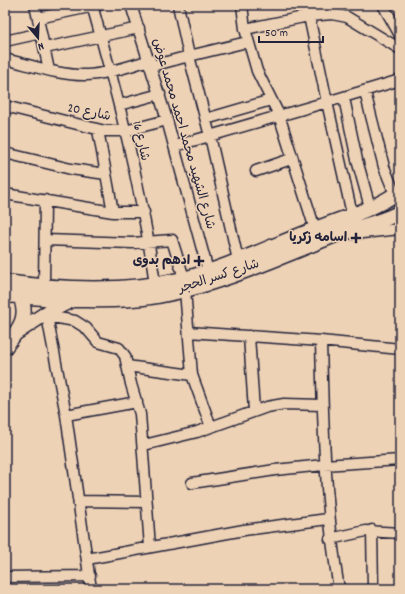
<svg xmlns="http://www.w3.org/2000/svg" width="405" height="594" viewBox="0 0 405 594" font-family="Dekko,'Playpen Sans Arabic',sans-serif">
<rect width="100%" height="100%" fill="#eed2b5"/>
<filter id="ink" filterUnits="userSpaceOnUse"><feTurbulence type="fractalNoise" baseFrequency=".025" numOctaves="2"/><feDisplacementMap in="SourceGraphic" scale="8" xChannelSelector="R" yChannelSelector="G"/><feConvolveMatrix kernelMatrix="1 2 1 2 8 2 1 2 1" color-interpolation-filters="sRGB"/></filter>
<g filter="url(#ink)">
<g fill="none" stroke-linecap="round" stroke-linejoin="round">
<g stroke="#22223b" stroke-width="13">
<path id="street" d="M35,5L49,70
M92,5C118,97 142,190 155,284
M131,5L167,120L208,271
M178,5L189,56L247,42
M242,5L245,29
M307,5L309,16L245,29L257,71L279,115L315,229
M383,5L400,35
M38,18L99,5
M5,41L41,33
M45,48L139,28
M5,59C31,65 60,76 87,75C108,74 129,66 150,60
M152,66L189,56L210,136L238,260
M365,92L384,167L395,194
M344,98L357,160L370,207
M119,105L160,94
M5,106L105,131H125L167,120
M206,119L271,100
M98,130L113,212
M175,146L327,102L309,16L332,14L347,17L400,49
M5,153L71,169L106,174
M256,171L291,159
M5,194L113,212H144
M352,214L327,102L400,80
M353,234L400,229
M46,240L132,243L172,240L184,278
M44,286L45,200
M185,290L192,375L211,427
M41,316H47L66,415L91,589
M47,316L75,321L86,328L98,342L119,348L125,356L131,384L140,414L150,547
M189,332L321,341L400,349
M249,336L254,411
M321,341C323,426 325,506 339,589
M127,366L192,375
M66,415L137,402
M144,445L197,432L267,407L284,404L322,405
M192,483L275,470L324,465L400,460
M79,501L146,502
M372,530L373,589
M330,539L366,531L400,533
M87,559L244,530L328,519
M5,577L90,576"/>
</g>
<g stroke="#22223b" stroke-width="17">
<path id="secondary" d="M5,282C63,290 125,293 183,279C226,268 267,248 308,232C336,220 368,212 394,195
M5,295C55,299 107,304 157,296C220,285 279,257 338,234C351,229 393,219 400,211
M16,333L48,312L70,301
M5,347C18,330 30,318 20,296"/>
</g>
<use href="#street" stroke="#eed2b5" stroke-width="10"/>
<use href="#secondary" stroke="#eed2b5" stroke-width="14"/>
</g>
</g>
<g fill="#22223b" stroke="#eed2b5" stroke-width="1.5">
<path d="M354 232h4v4h4v4h-4v4h-4v-4h-4v-4h4z"/>
<path d="M197 255h4v4h4v4h-4v4h-4v-4h-4v-4h4z"/>
</g>
<g text-anchor="middle" dominant-baseline="central" stroke-width="3" stroke-linejoin="round" paint-order="stroke">
<g font-size="13" fill="#22223b" stroke="#eed2b5">
<text transform="translate(89 113) rotate(12)">شارع 20</text>
<text transform="translate(183 134) rotate(74)">شارع الشهيد محمد احمد محمد عوض</text>
<text transform="translate(140 141) rotate(77)">شارع 16</text>
<text transform="translate(219 277) rotate(-18)">شارع كسر الحجر</text>
</g>
<g font-size="13" font-weight="bold" fill="#22223b" stroke="#eed2b5" text-anchor="end">
<text x="347" y="238">اسامه زكريا</text>
<text x="190" y="261">ادهم بدوى</text>
</g>
</g>
<rect width="405" height="594" fill="none" stroke="#eed2b5" stroke-width="20"/>
<rect x="10" y="10" width="385" height="574" fill="none" stroke="#22223b" stroke-width="1.5" filter="url(#ink)"/>
<g transform="translate(38 38) rotate(161)" stroke="#eed2b5" stroke-width="3" paint-order="stroke">
<path d="M0-3L7 15L0 10L-7 15Z" fill="#22223b"/>
<text y="-6" font-size="11" font-weight="bold" text-anchor="middle" fill="#22223b">N</text>
</g>
<path d="M259 36v6h64v-6" fill="none" stroke="#22223b" stroke-width="2"/>
<text x="265" y="36" font-size="12" fill="#22223b" stroke="#eed2b5" stroke-width="3" paint-order="stroke">50 m</text>
</svg>
